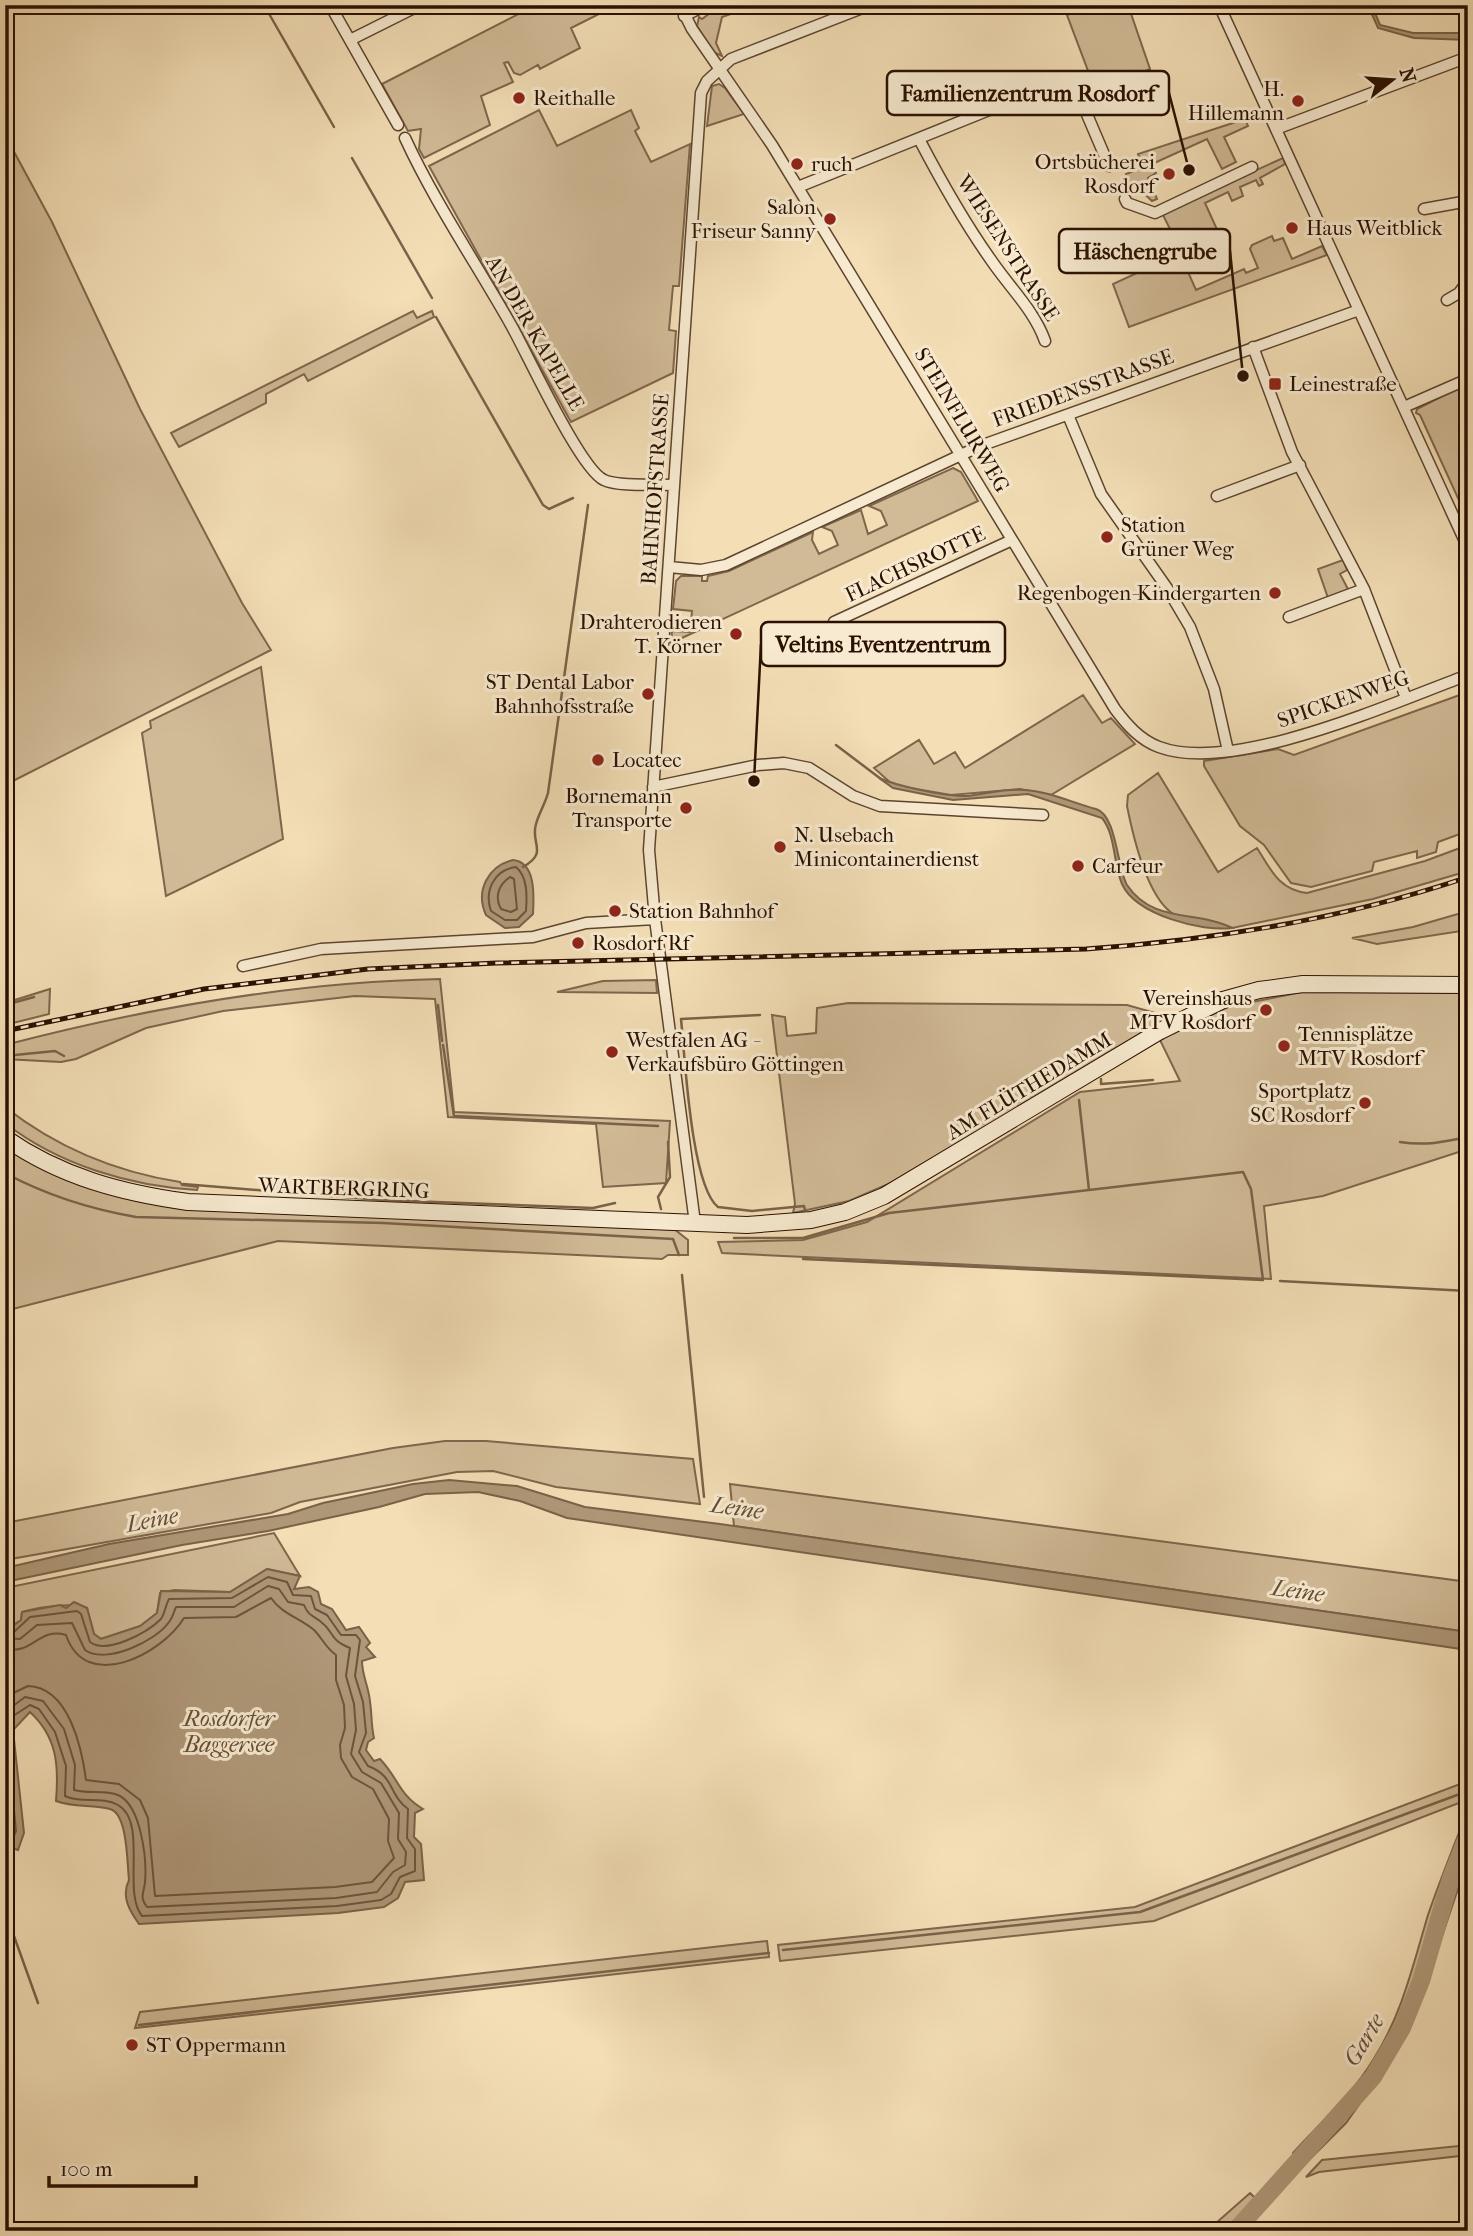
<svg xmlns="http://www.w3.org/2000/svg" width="1473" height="2236" viewBox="0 0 1473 2236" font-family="'IM FELL French Canon',serif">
<rect width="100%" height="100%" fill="#f3deb6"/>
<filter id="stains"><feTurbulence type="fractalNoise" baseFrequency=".00286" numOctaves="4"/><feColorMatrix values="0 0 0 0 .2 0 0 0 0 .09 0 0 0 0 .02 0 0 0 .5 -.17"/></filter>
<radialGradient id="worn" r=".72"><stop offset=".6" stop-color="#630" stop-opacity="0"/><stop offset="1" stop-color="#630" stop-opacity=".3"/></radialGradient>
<path fill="#d1bb97" stroke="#7e664c" stroke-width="2" d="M536,5H607L609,9L571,28L580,48L540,69L538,65L520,75L514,73L508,62L504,63L513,82L481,96L490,125L424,158L419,149L421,129L408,131L382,84Z
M721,5L751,7L722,17L716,43L722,56L713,52L697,26L699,17L702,19Z
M1094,5H1128L1150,69L1096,92L1067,15Z
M719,84L725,88L744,114L707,126L712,86Z
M539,110L557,146L631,110L639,128L635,131L651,162L690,144L679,286H673L669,330L676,331L673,373L571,422L429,166Z
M1245,119L1248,126L1224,137L1236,162L1222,169L1207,139L1152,164L1156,173L1148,178L1157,199L1152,201L1134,184L1131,185L1126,174L1143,167L1138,154Z
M5,135L52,222L140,409L242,603L271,650L5,785Z
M1283,158L1285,164L1260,178L1263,184L1259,186L1256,180L1240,187L1243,196L1232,201L1228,192L1205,203L1224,245L1184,263L1196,290L1244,269L1246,273L1258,268L1250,249L1252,245L1272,236L1274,241L1283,238L1292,259L1322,246L1327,255L1129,327L1113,284L1137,273L1135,269L1142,265L1138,257L1161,246L1165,254L1176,250L1174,237L1162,213Z
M413,311L417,318L432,311L434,317L308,381L304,374L266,394V403L179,447L171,433Z
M1468,383V520L1420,415L1416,413L1417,409Z
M953,468L961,472L978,501L671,643L672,631L690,632L692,611L673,609L676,581L681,576H702V581H707L708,576L729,571L813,532L812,540L819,554L838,545L832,531L822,527L861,510L868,534L887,525L881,511L869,506Z
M1343,560L1347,570L1340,574L1349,591L1328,598L1318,569Z
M261,667L283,839L166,896L142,733L151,728L150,721Z
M1468,692V831L1438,842L1436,852L1417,858V851L1374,862L1372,871L1311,887L1291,883L1264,845L1240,826L1204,766V761L1278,749L1294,755Z
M1083,695L1102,723L1111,718L1135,744L1051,795L1020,789L951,795L893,785L874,768L919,740L934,764L955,752L965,768Z
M1158,773L1218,872L1257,848C1271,870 1279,890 1307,893L1425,861L1468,845V871L1373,899L1232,928C1215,919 1196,923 1179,917C1148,905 1133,836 1127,806L1128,795Z
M1468,911V930L1377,944L1352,938L1413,927Z
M440,979L454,1112L670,1121L666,1183L603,1187L596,1124L448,1117L435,999L355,996L223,1011L146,1028L76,1059L61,1062L5,1059V1045C147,1008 292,982 440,979Z
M656,980L657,993L557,992L603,981Z
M50,989L49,1014L5,1025V1003Z
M1302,992L1468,993V1149L1323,1196L1264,1206L1271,1279L722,1253L718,1242L803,1240L867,1222L1080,1092L1180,1081L1160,1040L1228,1007Z
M848,1003L1127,1005L1159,1014L1162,1018V1022L900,1179L849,1201L793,1213L795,1204L772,1015L785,1017L787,1036L816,1033L817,1008Z
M5,1107C56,1147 116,1172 180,1182L182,1185L198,1187L197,1190C130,1186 59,1165 5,1123Z
M5,1144L113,1193L674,1229L688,1240V1255H668L662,1259L278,1241L5,1311Z
M445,1441H486L693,1459L700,1504L556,1487L493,1471L457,1472L300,1502L271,1513L5,1560V1523L393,1448Z
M730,1484L1468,1582V1632L734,1526Z
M274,1533L300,1576L267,1569L230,1592L174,1590L160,1593L157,1613L141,1626L101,1639L94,1634L87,1608C71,1602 39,1607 22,1612L21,1620L13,1625L5,1618V1588Z
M1468,1781L1459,1803L1154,1921L780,1961L778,1945L1135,1907Z
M1468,1810V1859L1427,1981L1399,2048L1346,2123L1304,2165L1293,2153C1320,2123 1352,2095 1373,2060C1402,2015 1413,1965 1428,1915C1440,1880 1454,1845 1468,1810Z
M767,1941L769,1957L135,2028L140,2012Z
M1468,2145V2155L1319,2172L1306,2177L1322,2160Z
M1250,2193L1265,2208L1243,2231H1207Z"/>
<path fill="#af9878" stroke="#7a6248" stroke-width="2" d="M1363,5L1373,8L1380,25L1413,33H1468V40L1414,38L1378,28L1371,12Z
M879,778C897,786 946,797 966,796C985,794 1006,788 1024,790C1048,791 1073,803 1096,809C1117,815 1117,869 1127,885C1153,924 1197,910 1232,928C1202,932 1136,915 1122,884C1113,864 1116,835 1102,818L1028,794L953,800L893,788Z
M513,860C536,862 534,896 533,914L519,927L505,928L486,915C475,891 488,866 513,860Z
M449,1480L517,1486L585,1507L720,1524L1468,1632V1650L567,1518L520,1501L478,1492L425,1494L379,1507L268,1531L182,1545L5,1582V1568L109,1544L288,1514L323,1503L413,1484Z
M267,1569L300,1576L294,1589L309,1587L318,1592L321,1604L332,1609L346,1630L359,1627L370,1643L366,1647L375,1657L362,1661C362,1676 369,1687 370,1702C372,1714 371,1725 374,1738L368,1742L366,1750L374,1761L380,1759C399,1779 399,1795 423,1809L415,1813L414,1837L421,1844L424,1880L405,1882L398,1898L384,1907L338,1913L139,1924C129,1910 121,1896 129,1880C127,1864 128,1814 110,1809C93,1804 74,1808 56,1801C59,1765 57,1737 30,1712L13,1730L24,1833L18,1850L5,1846V1618L14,1625L21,1620L22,1612L60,1605L66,1608L74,1602L87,1608L94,1634L101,1639L140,1626L157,1613L161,1591L230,1592Z"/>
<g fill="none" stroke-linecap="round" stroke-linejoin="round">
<path stroke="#6c543c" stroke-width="2" d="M516,867C528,877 527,897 526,911L517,920H505L491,911C484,891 494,870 516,867Z
M510,877L514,879L517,909L511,912L501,909C494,897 499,884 510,877Z
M5,1626L15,1631L30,1617L77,1611L81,1614L90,1642C107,1655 148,1632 161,1619C165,1613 166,1604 169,1599L232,1598L268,1577L287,1582L293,1595L311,1596L315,1609L327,1615L341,1635H356L360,1640L355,1676L363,1702L366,1733L359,1752L368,1766C395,1776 388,1794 408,1809L407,1838L415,1849V1871L400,1877L391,1894L381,1900L337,1906L142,1916C122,1892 148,1822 118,1805C102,1796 81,1804 65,1796L66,1766L55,1732L39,1709L30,1705L13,1716L6,1728L16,1831L12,1840L5,1841
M5,1638L20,1639L37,1625L72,1623L85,1650C106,1665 156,1641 169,1622C173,1617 174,1611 176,1607H234L268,1586L279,1589L288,1602L304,1605C308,1615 312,1615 320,1621C335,1632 328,1639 350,1648L346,1676L354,1704L356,1730L351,1754L362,1772L381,1783L399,1813L398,1839L406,1852L405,1865L393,1872L377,1892L336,1898L147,1907C139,1897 144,1893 145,1882C147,1859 141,1805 118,1795C105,1790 88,1794 74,1790L75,1765L64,1729L43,1701L25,1697L5,1712
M5,1649C33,1655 38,1627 66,1635C86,1694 162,1654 184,1618L236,1617L271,1598C282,1614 300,1618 314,1630C322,1638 326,1648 336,1655V1680L344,1705L345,1728L340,1745L341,1758L352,1777L373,1789L389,1819L388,1841L394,1858L372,1882L335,1887L155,1896L148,1818L140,1800L119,1784L86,1780C82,1749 69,1687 28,1686L5,1697"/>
<path stroke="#7a6248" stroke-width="2.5" d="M264,5L334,127
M352,158L432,298
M436,317L543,505L549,509L573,498
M836,745L881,779
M523,867C549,852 530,844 536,824C539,813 545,804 548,793L588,505
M5,1005L34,997
M438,1005L442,1041
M760,1015L681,1019C685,1057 691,1186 718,1207L752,1211L804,1206L805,1210
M443,1045L454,1116L658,1126
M5,1056L55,1051L64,1056
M1101,1079V1084L1153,1080
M1400,1142C1425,1146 1444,1142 1468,1137
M5,1173C46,1195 90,1209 136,1217L383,1223L673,1239L679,1255
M183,1184L381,1200L593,1208L615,1203
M661,1209L658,1197L670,1177L668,1142
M734,1238H803L889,1213L1089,1190
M803,1259L1263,1280L1251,1189L1243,1172L1089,1190L1079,1100
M682,1275L704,1497
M1280,1281L1468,1291
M5,1911L38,2003
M783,1950L1140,1912L1468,1791
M139,2025L769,1953"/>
<path stroke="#af9878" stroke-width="18" d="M1235,2231L1373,2077L1402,2028L1421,1981L1451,1878L1468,1835"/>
<g stroke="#5c442e" stroke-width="13">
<path id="street" d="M330,5L398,125
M680,5L692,29L772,145L1115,709C1127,725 1140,740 1159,747C1234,775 1394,702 1468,675
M1219,5L1468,548
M684,16L706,5
M350,40L420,5
M1276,129L1468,57
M405,138C435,203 476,263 511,325C527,353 580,469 604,480C618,487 657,484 674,485
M919,139C941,181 964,222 991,260C1010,288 1034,310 1045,341
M798,187L1071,77L1109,166
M1125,199L1127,203L1155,213L1252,167
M1424,209L1468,201
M1447,300L1459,293L1468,281
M1253,347L1292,452L1364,589L1406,698
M1404,407L1468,379
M1068,415L1101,494L1167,588L1190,627L1214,689L1228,751
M1217,496L1300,465
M669,567L701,570L726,565L980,446L1359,310
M1289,617L1364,589
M834,622L1012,540
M653,787L758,765L784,763L809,768L853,796L880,806L1043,815
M243,966L321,949L533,937L586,923L655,919
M695,1223L655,919L649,850L701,93L707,81L731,59L870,5"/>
</g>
<g stroke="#2a1000" stroke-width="18">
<path id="secondary" d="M5,1138C61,1177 122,1193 188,1202L747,1225L811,1220L845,1212L884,1196L1160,1031L1223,1000L1259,990L1303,984L1468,985"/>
</g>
<use href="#street" stroke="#f7ead0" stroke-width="10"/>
<use href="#secondary" stroke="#f7ead0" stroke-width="16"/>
<g stroke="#2a1000" stroke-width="5">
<path id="rail" d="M5,1031L204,989L368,969L497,963L1086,949C1216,940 1344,919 1468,877"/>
</g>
<use href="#rail" stroke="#f7ead0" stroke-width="2.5" stroke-dasharray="8" stroke-linecap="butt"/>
</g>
<g fill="#8f2418" stroke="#f7ead0" stroke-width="2.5">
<circle cx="519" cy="98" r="7"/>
<circle cx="1298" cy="101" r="7"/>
<circle cx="797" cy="164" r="7"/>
<circle cx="1169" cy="174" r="7"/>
<circle cx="830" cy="219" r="7"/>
<circle cx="1292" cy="228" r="7"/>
<rect x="1268" y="377" width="14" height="14" rx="3.5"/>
<circle cx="1107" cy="537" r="7"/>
<circle cx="1275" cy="593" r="7"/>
<circle cx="736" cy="634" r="7"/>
<circle cx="648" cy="694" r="7"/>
<circle cx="598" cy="760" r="7"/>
<circle cx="686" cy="808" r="7"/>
<circle cx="780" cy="847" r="7"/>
<circle cx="1078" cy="866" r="7"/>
<circle cx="615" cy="911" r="7"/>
<circle cx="578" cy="943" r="7"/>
<circle cx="1266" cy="1010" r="7"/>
<circle cx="1284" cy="1046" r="7"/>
<circle cx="612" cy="1052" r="7"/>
<circle cx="1365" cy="1103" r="7"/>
<circle cx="132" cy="2045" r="7"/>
</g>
<g text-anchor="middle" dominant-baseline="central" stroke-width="6" stroke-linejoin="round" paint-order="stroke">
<g font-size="21" fill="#2a1000" stroke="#f7ead0" text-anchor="start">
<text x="1284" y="89" text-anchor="end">H.<tspan x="1284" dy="24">Hillemann</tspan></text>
<text x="533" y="98">Reithalle</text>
<text x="1155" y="162" text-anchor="end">Ortsbücherei<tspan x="1155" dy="24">Rosdorf</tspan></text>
<text x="811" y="164">ruch</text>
<text x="816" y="207" text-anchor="end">Salon<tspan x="816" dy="24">Friseur Sanny</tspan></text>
<text x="1306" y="228">Haus Weitblick</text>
<text x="1289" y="384">Leinestraße</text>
<text x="1121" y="525">Station<tspan x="1121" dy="24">Grüner Weg</tspan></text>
<text x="1261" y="593" text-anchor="end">Regenbogen-Kindergarten</text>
<text x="722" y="622" text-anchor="end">Drahterodieren<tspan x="722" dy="24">T. Körner</tspan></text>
<text x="634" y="682" text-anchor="end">ST Dental Labor<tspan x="634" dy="24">Bahnhofsstraße</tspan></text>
<text x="612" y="760">Locatec</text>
<text x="672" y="796" text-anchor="end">Bornemann<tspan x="672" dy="24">Transporte</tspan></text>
<text x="794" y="835">N. Usebach<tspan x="794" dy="24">Minicontainerdienst</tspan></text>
<text x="1092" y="866">Carfeur</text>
<text x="629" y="911">Station Bahnhof</text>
<text x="592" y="943">Rosdorf Rf</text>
<text x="1252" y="998" text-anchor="end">Vereinshaus<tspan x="1252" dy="24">MTV Rosdorf</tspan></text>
<text x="1298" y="1034">Tennisplätze<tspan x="1298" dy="24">MTV Rosdorf</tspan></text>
<text x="626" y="1040">Westfalen AG -<tspan x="626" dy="24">Verkaufsbüro Göttingen</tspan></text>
<text x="1351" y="1091" text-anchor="end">Sportplatz<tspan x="1351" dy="24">SC Rosdorf</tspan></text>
<text x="146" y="2045">ST Oppermann</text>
</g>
<g font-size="21" fill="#2a1000" stroke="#f7ead0">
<text transform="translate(1008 248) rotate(57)">WIESENSTRASSE</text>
<text transform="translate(535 333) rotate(60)">AN DER KAPELLE</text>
<text transform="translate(1083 388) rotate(-20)">FRIEDENSSTRASSE</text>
<text transform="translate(962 420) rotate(59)">STEINFLURWEG</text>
<text transform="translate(655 489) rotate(-86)">BAHNHOFSTRASSE</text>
<text transform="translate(915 564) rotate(-25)">FLACHSROTTE</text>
<text transform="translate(1343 699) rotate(-19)">SPICKENWEG</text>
<text transform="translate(1029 1086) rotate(-31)">AM FLÜTHEDAMM</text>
<text transform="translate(344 1188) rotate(2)">WARTBERGRING</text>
</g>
<g font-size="23" font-style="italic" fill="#664d36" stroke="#f7ead0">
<text transform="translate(737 1508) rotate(8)">Leine</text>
<text transform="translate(152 1520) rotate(-11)">Leine</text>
<text transform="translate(1298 1591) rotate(8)">Leine</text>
<text x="229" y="1718">Rosdorfer<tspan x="229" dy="26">Baggersee</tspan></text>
<text transform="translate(1364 2040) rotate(-59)">Garte</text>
</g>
</g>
<path fill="none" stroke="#2a1000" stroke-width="2.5" d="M1189 170L1169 93M1243 376L1230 251M754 781L761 644"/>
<g fill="#2a1000" stroke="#f7ead0" stroke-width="2.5">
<circle cx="1189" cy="170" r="7"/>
<circle cx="1243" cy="376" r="7"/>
<circle cx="754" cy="781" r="7"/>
</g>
<g fill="#f7ead0" stroke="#2a1000" stroke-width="2.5">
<rect x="887" y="71" width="282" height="44" rx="7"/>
<rect x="1059" y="229" width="171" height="44" rx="7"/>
<rect x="761" y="622" width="244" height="44" rx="7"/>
</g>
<g font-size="23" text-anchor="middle" font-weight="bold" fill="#2a1000">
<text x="1028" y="101">Familienzentrum Rosdorf</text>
<text x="1145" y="259">Häschengrube</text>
<text x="883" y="652">Veltins Eventzentrum</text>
</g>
<rect width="1473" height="2236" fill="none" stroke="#f3deb6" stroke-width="28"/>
<rect x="7" y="7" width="1459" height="2222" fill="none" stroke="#2a1000" stroke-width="3.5"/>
<rect x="14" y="14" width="1445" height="2208" fill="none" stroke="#2a1000" stroke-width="2"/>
<g transform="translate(1392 80) rotate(73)" stroke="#f7ead0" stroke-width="5" paint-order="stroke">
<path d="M0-5L12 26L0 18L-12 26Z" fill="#2a1000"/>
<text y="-10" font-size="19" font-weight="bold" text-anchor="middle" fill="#2a1000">N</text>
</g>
<path d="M49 2176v10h147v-10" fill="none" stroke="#2a1000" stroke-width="3.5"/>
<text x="60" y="2176" font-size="21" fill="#2a1000" stroke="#f7ead0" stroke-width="5" paint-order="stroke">100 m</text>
<rect width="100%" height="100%" filter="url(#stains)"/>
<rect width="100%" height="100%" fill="url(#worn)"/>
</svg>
